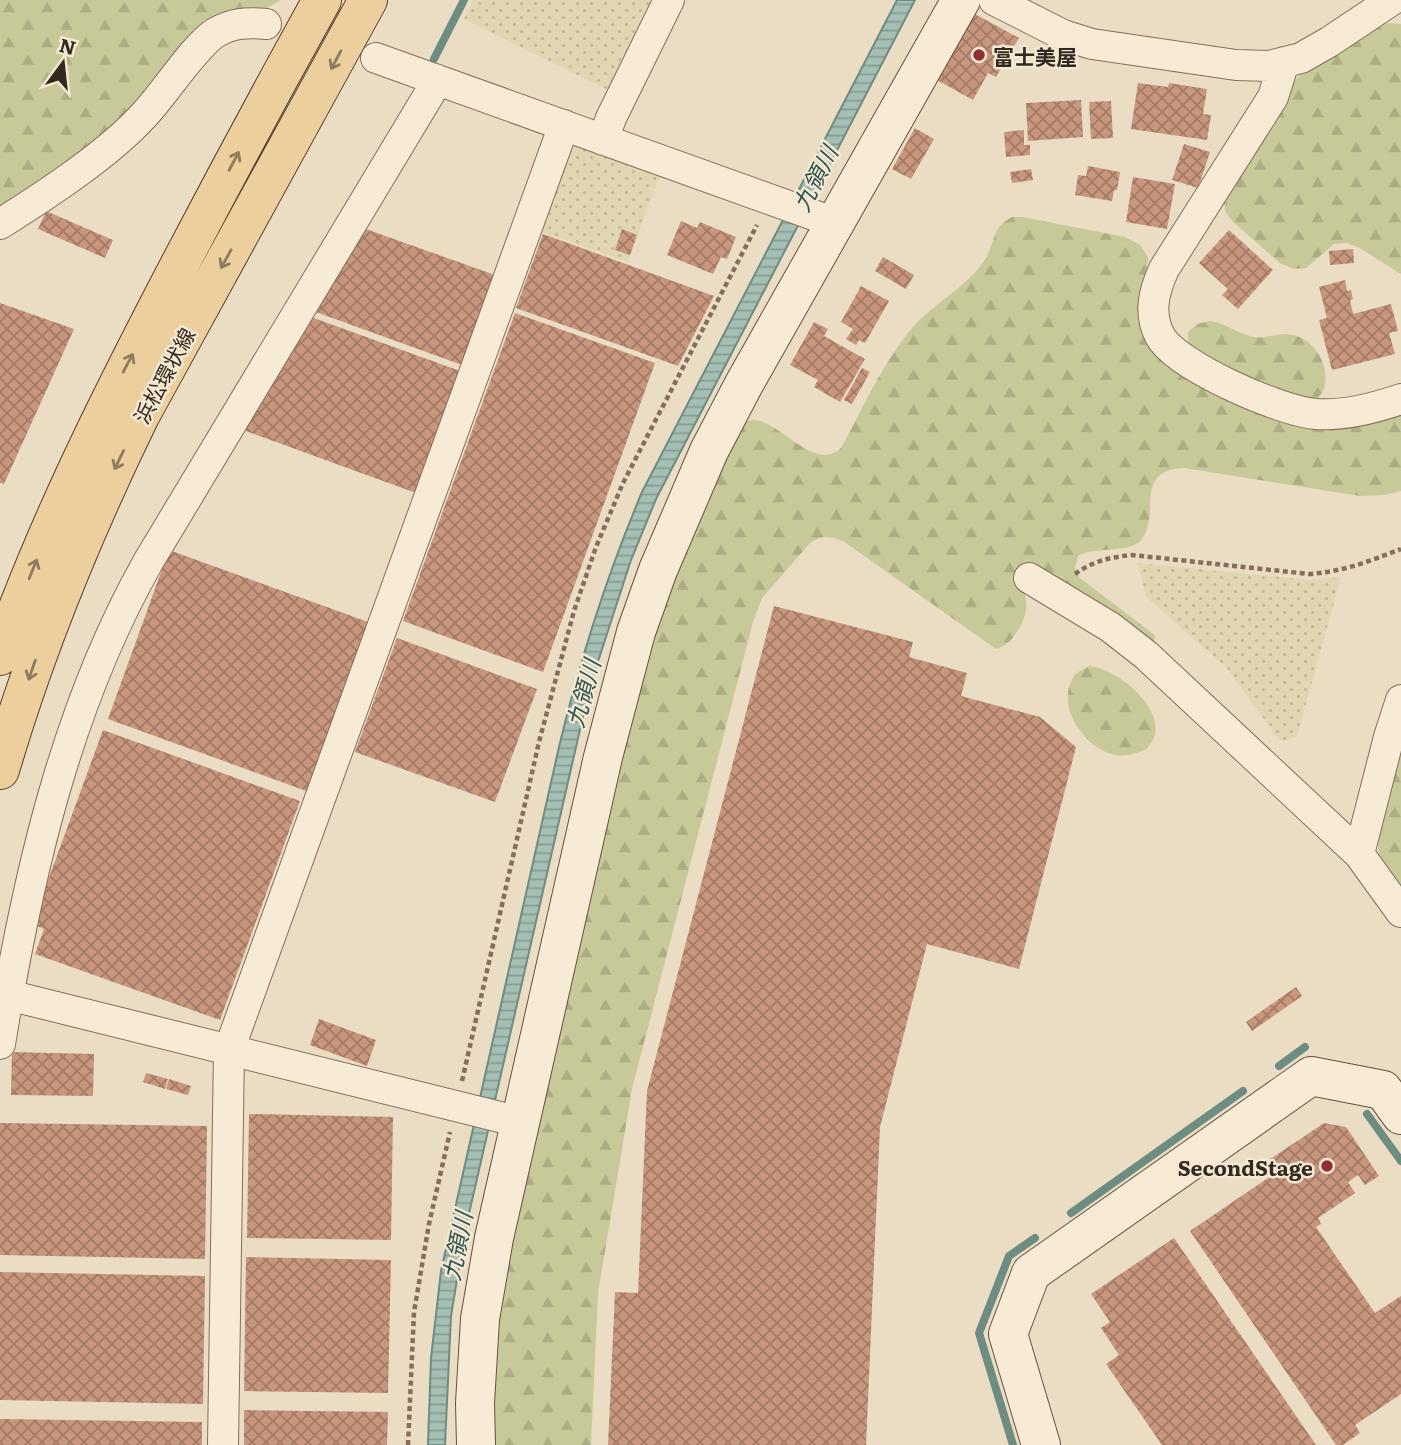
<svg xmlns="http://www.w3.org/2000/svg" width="1401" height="1445" viewBox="0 0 1401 1445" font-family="Literata,'Noto Sans JP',serif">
<defs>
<pattern id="farmland-dots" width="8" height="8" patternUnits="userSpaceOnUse" patternTransform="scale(1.75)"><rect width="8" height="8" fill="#e0d6b2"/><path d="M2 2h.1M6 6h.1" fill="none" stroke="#c1b899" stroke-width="1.8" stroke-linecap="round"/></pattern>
<pattern id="forest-firs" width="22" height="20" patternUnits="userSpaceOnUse" patternTransform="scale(1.75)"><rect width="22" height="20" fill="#c7c998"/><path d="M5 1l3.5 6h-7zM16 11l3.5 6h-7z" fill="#acad83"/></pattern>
<pattern id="water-rules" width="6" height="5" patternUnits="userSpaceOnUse" patternTransform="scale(1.75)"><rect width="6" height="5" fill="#a5bfb5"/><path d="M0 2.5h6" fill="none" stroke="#879b93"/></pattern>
<pattern id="building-cross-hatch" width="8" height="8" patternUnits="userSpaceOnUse" patternTransform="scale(1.75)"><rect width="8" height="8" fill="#c7967c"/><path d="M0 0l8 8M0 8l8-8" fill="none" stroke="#a27a65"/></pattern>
</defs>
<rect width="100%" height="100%" fill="#ebddc4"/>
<path fill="url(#farmland-dots)" d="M473,0H658L612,92L464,19Z
M578,146L660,175L628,262L539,231L569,151Z
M1138,563L1309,580L1341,577L1297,737L1280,741L1226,667L1146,597Z"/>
<path fill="url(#forest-firs)" d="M0,0H281L265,9L228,14L102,137L0,210Z
M1386,23L1401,24V274L1358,247L1346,243L1334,244L1306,268L1293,269L1280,263L1232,221L1225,211L1224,197L1289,87C1311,60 1353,35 1386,23Z
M1012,217H1022L1125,237L1140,245L1148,257L1143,315L1265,411L1401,415V491L1384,495L1360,496L1184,468C1132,470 1162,514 1141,540C1130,554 1095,546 1078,556L1075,568L1080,578L1152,633L1155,636L1154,642L1150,644L1020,578C1023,588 1028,600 1026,611C1023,625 1011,646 996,649L843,541C830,536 823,535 811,542L762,598L753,622L632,1089L598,1293L591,1445H488L492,1321L648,635L741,423C747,422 752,419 757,420C784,426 816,472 841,448C863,408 883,362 913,327C933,304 969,285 984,261C996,244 990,228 1012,217Z
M1210,321C1227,324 1235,332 1250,336C1265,341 1279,331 1293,335C1316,340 1332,369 1323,391C1321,395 1316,399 1313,403H1295L1188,346V332L1197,324Z
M1089,666C1115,668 1162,704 1155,735C1154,740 1149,745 1147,749C1136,753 1127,757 1115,755C1085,749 1053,704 1075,675C1078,671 1085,669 1089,666Z
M1401,740V894C1395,884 1385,873 1381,862C1370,833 1393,770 1401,740Z"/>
<path fill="url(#water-rules)" stroke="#6d8c82" stroke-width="2" d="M897,0H915L656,499L631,560L590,686L465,1231L451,1316L445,1445H428L431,1358L441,1271L559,747C580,659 607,575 642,492Z"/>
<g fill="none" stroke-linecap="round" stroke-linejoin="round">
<path stroke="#6d8c82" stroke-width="8" d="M434,59L464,0
M1279,1066L1305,1047
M1367,1114L1401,1161
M1071,1213L1243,1091
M1013,1445L979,1333L1009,1256L1035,1238"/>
</g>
<path fill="url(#building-cross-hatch)" d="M973,13L1019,38L996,77L988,73L973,100L935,79Z
M1138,83L1168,87L1169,83L1207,89L1203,114L1211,115L1207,140L1131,129Z
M1081,100L1083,137L1028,141L1026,103Z
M1111,101L1113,138L1091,139L1089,102Z
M915,128L934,139L911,179L892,169Z
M1024,130V145H1030V155L1006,157L1004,132Z
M1184,144L1210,152L1198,188L1172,180Z
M1088,166L1120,172L1117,190H1114L1112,201L1075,195L1078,175L1086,176Z
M1031,169L1033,180L1012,183L1010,172Z
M1133,177L1175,184L1167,229L1126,222Z
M46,211L113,240L105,258L38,229Z
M681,221L697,228L700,222L736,237L727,259L721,257L713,274L667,255Z
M363,228L495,275L462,365L313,311Z
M622,229L637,235L630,255L615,250Z
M1229,230L1273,270L1238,309L1222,295L1228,289L1199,263Z
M543,234L714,296L678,366L516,308Z
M1353,249L1354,263L1330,265L1329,251Z
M883,257L914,275L906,289L875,271Z
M1345,280L1347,291L1351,290L1353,299L1350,300L1353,314L1391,304L1398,331L1389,333L1395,354L1332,370L1319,320L1327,318L1319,287Z
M861,286L889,301L865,343L859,340L856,345L846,339L853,329L841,322Z
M0,303L74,329L4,484L0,483Z
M515,313L655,363L543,672L403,621Z
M311,317L460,371L416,493L243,430Z
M814,322L828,329L824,336L865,359L840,402L814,387L818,380L790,365Z
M862,368L870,372L852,404L844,400Z
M169,550L371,623L309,792L108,719Z
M774,606L913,642L909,657L967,673L961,696L1040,717L1076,747L1019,969L927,944L880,1127L866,1445H608L615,1292L638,1293L647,1091Z
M397,638L537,689L495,802L355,752Z
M103,730L300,801L220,1020L35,954L44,929L32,924Z
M1296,987L1302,996L1252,1031L1246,1022Z
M319,1019L376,1040L367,1066L310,1045Z
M12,1052L94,1054L93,1096L11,1095Z
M146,1073L168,1079L165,1089L143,1082Z
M169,1079L191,1086L188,1095L166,1089Z
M249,1114L393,1117L391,1240L247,1238Z
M0,1123L207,1126L205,1259L0,1255Z
M1324,1123L1346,1127L1379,1176L1365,1185L1358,1175L1348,1182L1355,1193L1318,1218L1321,1224L1316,1227L1375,1313L1401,1296V1394L1355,1425L1360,1433L1343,1445H1336L1190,1231L1274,1174L1266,1162Z
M1174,1238L1316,1445H1162L1106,1364L1119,1355L1101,1328L1110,1322L1091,1294Z
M246,1257L391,1260L388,1393L244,1391Z
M0,1272L205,1276L203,1404L0,1400Z
M244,1410L388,1412L387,1445H244Z
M0,1419L202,1422V1445H0Z"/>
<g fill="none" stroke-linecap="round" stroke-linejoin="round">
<g stroke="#856e5b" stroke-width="32">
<path id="street" d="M994,0L1063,35L1092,44L1236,65L1269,66L1301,58L1329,42L1392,0
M376,58L819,217L834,225
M1284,62L1273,97L1164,269C1154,291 1148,313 1160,336C1176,366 1282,412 1316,414C1344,416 1375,408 1401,399
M603,140L611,118L669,0
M0,224C46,195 109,154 145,114C164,94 194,47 215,33C232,23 247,22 266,24
M1029,578L1110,627L1146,655L1359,854L1401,912
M1359,854L1389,737L1401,700
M0,993L520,1122
M0,1044C27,879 65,709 148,562L430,93L435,79
M223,1445L229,1050L564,125"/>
</g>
<g stroke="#66503e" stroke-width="40">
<path id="secondary" d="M476,1445L475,1403L480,1319L494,1238L603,757L636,632L658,570L709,451L744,384L961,0
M1041,1445L1008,1334L1031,1273L1311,1076L1383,1090L1401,1115"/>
</g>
<g stroke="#533d2f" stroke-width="40">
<path id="primary" d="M0,656C46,527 106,406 169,285C219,189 270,94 322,0
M0,770C36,647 84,531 140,416L368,0"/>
</g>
<path stroke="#856e5b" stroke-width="4.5" stroke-dasharray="5 3.5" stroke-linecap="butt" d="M1075,574C1093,561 1111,557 1132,555L1309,574C1342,572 1370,561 1401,549
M462,1081L539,742L574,611L596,547L623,483L757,225
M408,1445L414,1312L429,1224L450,1132"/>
<use href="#street" stroke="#f7ebd6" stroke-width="30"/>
<use href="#secondary" stroke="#f7ebd6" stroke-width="38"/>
<use href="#primary" stroke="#edce9d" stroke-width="38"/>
</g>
<defs><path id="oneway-shaft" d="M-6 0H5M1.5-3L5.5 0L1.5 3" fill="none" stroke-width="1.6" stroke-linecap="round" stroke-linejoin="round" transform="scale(1.75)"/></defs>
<g stroke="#917b5e">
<use href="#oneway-shaft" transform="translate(336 60) rotate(118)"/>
<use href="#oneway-shaft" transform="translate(234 161) rotate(-62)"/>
<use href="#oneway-shaft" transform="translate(226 259) rotate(119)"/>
<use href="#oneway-shaft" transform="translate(128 363) rotate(-62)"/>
<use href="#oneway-shaft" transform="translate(119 460) rotate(116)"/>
<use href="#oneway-shaft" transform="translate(33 569) rotate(-68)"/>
<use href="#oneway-shaft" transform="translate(32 670) rotate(109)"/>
</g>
<g fill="#902f36" stroke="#f3e8d3" stroke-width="2.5">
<circle cx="979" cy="55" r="7"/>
<circle cx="1327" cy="1166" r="7"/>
</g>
<g text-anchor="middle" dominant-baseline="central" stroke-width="5" stroke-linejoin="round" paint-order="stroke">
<g font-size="21" font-weight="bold" fill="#35281e" stroke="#f3e8d3" text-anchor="start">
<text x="993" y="55">富士美屋</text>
<text x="1313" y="1166" text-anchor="end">SecondStage</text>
</g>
<g font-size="21" fill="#35281e" stroke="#f3e8d3">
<text transform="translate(163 375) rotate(-62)">浜松環状線</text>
</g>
<g font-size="23" font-style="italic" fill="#2f544f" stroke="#f3e8d3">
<text transform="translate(814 178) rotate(-63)">九領川</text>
<text transform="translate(582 693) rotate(-75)">九領川</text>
<text transform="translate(456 1246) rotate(-79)">九領川</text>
</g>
</g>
<g transform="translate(63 63) rotate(15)" stroke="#f3e8d3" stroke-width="5" paint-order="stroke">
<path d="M0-5L12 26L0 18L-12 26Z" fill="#35281e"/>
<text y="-10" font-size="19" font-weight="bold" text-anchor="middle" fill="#35281e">N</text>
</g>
</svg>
